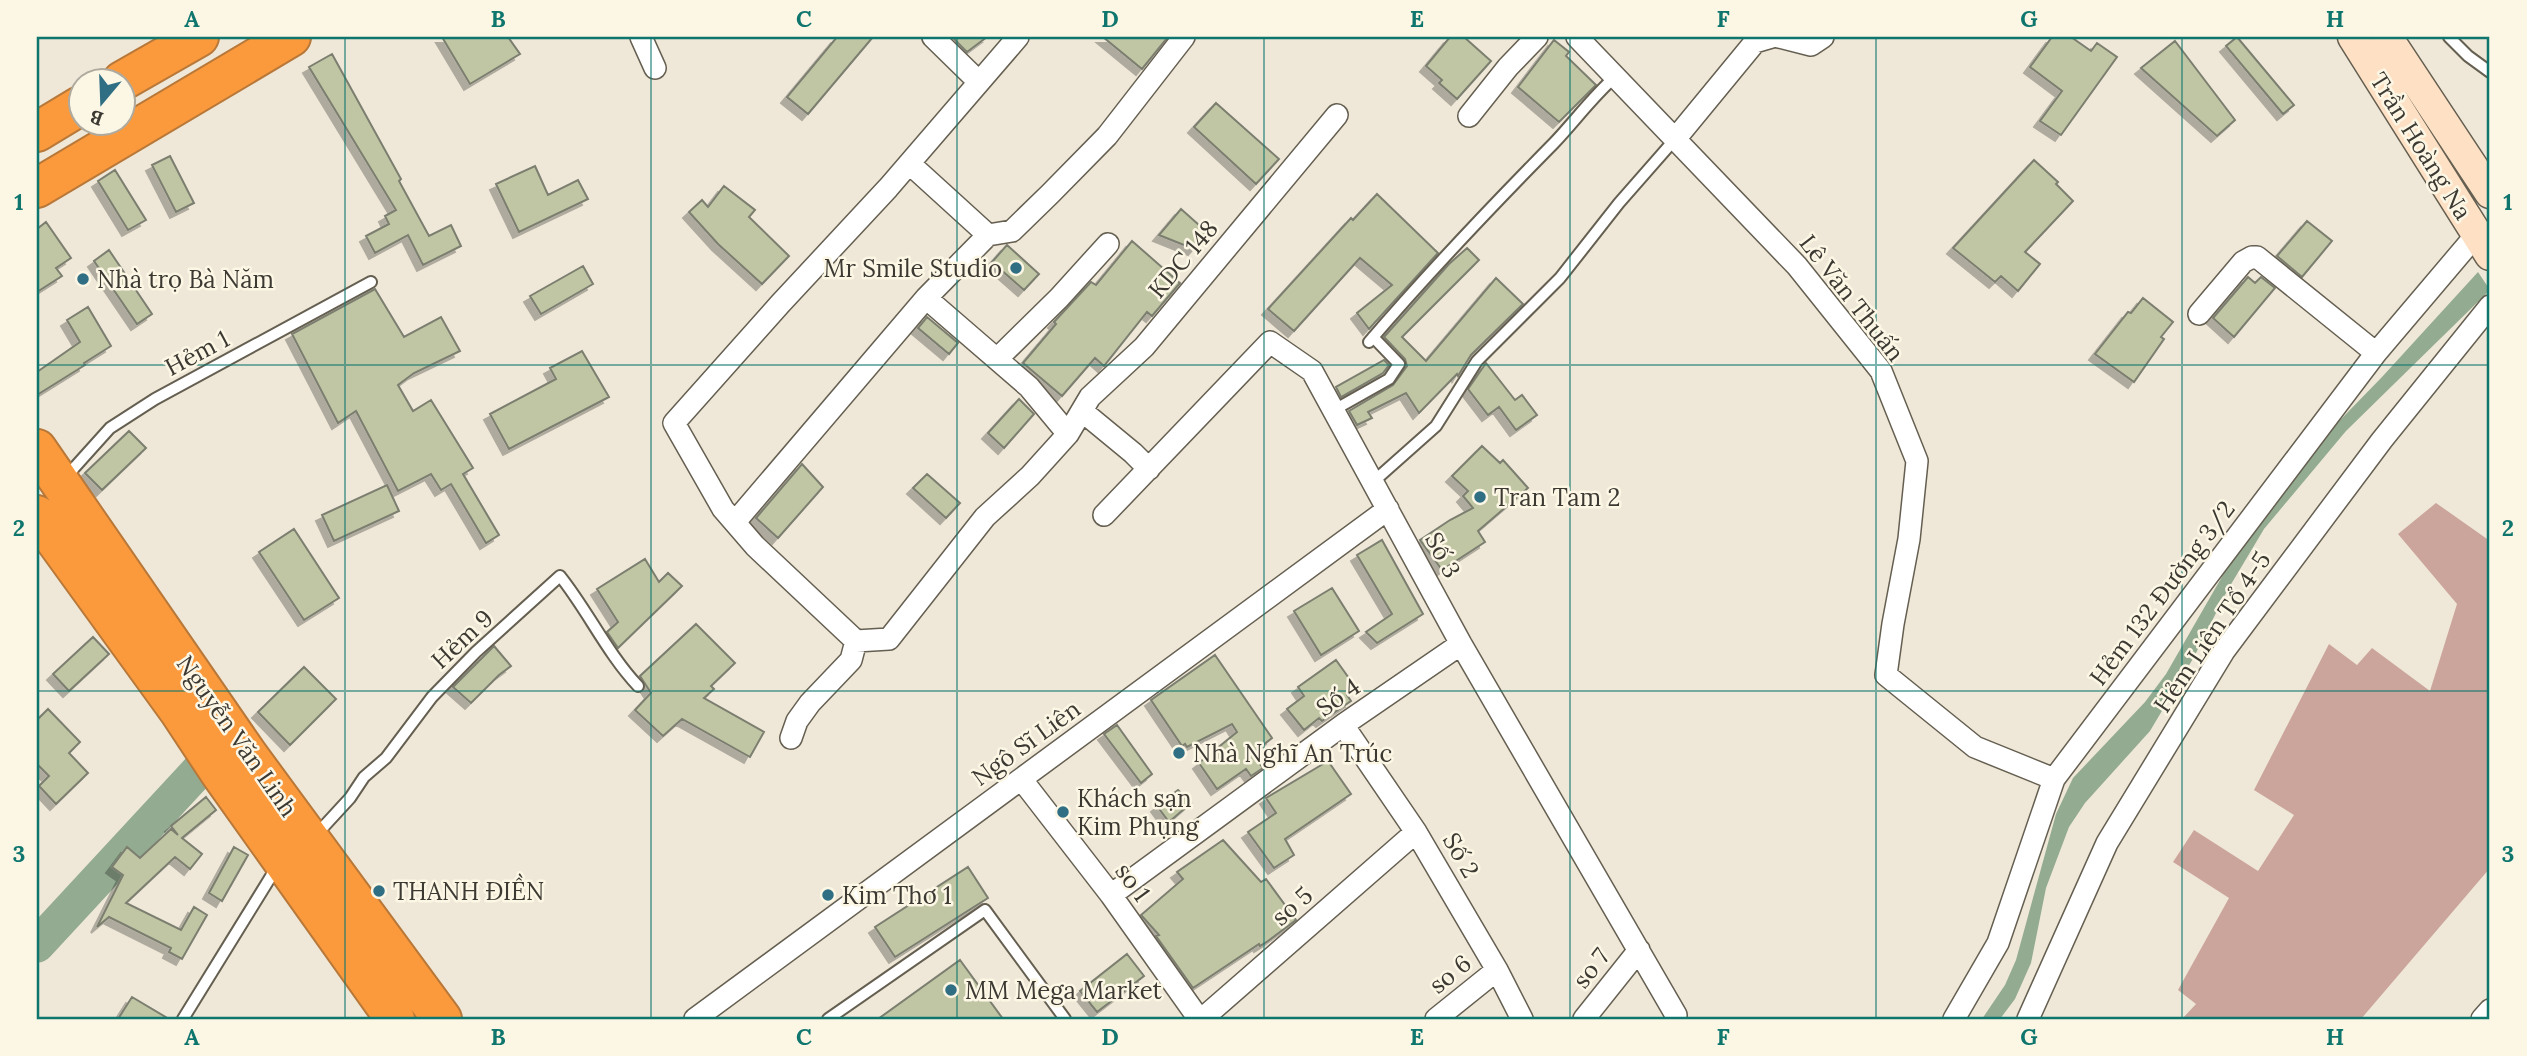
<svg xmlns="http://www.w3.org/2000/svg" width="2527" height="1056" viewBox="0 0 2527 1056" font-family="Lora,serif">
<defs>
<filter id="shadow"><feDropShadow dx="-6" dy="6" stdDeviation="0" flood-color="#0004"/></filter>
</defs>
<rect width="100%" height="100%" fill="#efe8d8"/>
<path fill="#cba59c" d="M2436,503L2490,541V868L2361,1019H2182L2196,1004L2178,990L2229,898L2173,862L2194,830L2258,871L2294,815L2254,790L2329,644L2357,665L2372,648L2430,691L2457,604L2398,534Z"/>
<path fill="#93ab91" d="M2478,272L2490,290L2346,431L2264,529L2227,591L2194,657L2150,731L2085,803L2069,827L2046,888L2031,963L2015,999L2000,1019H1982L2005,985L2016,960L2056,814L2073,778L2145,702L2166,674L2227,568L2310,451L2382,377Z"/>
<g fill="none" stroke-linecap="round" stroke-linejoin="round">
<path stroke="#93ab91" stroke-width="35" d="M37,945L199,770"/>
</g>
<path fill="#c0c6a4" stroke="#7b7e6f" stroke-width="2" filter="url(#shadow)" d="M442,37H508L520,54L470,84Z
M837,37H873L808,114L787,97Z
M952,37H987L967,52Z
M1103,37H1168L1142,69Z
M1450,37H1464L1491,61L1457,99L1439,83L1442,80L1426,66Z
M2052,37H2071L2091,51L2097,43L2117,57L2061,135L2040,121L2062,91L2030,67Z
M2237,37L2294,105L2283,114L2226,46Z
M1554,40L1569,52L1566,56L1596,85L1559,122L1518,87Z
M2175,41L2235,120L2217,136L2141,68Z
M332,54L401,179L399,181L429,236L451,225L461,246L423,265L408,235L375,253L366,236L389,224L385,216L396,210L309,67Z
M1216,103L1279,159L1256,184L1194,127Z
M170,156L194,203L176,212L152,165Z
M2034,160L2058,182L2056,184L2073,201L2025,252L2040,264L2018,291L2001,276L1995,282L1953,248Z
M535,166L548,195L578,180L588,199L519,232L496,184Z
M115,170L146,220L128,230L98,181Z
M724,186L755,210L749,217L789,256L762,284L718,244L689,212L702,200L708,207Z
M1377,194L1438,253L1369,329L1357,313L1392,285L1360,258L1294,331L1268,309L1351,218L1353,220Z
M1181,209L1208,233L1194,249L1159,235Z
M2307,221L2332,241L2302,277L2277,256Z
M46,222L71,258L56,268L62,276L37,292V229Z
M1132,241L1180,283L1152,316L1147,312L1104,366L1095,358L1062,396L1023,363L1056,324L1054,322L1091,282L1096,285Z
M1007,245L1039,274L1024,290L992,262Z
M1467,248L1479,260L1402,337L1426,361L1496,278L1523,304L1471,355L1458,376L1457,374L1419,413L1406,393L1368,412L1372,418L1357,425L1349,411L1393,385L1407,366L1405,359L1384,337L1449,264Z
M109,250L152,314L137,324L94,261Z
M583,266L593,284L541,314L530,296Z
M2248,277L2255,283L2261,277L2275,288L2234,337L2213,318Z
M375,289L404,337L441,317L460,351L414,373L398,385L413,411L431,400L473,468L463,474L499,535L486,543L451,484L441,490L431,474L398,491L356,411L338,423L292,334Z
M2143,298L2173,322L2161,337L2164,339L2134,382L2095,354L2128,312L2131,313Z
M88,307L111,346L84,363L85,365L37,395V372L80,342L67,320Z
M927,317L958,343L949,354L918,328Z
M582,351L609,397L509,449L490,414L556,379L550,368Z
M1384,360L1389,365L1383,373L1341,397L1336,387Z
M1486,363L1515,400L1522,395L1537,415L1516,430L1499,407L1488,415L1468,389Z
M1019,399L1034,414L1004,448L988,433Z
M129,431L146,448L102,490L85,473Z
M1482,446L1500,463L1503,460L1528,488L1478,531L1485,542L1442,570L1420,540L1450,520L1473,508L1463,496L1468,491L1452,476Z
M802,464L823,487L778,538L756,518Z
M927,474L960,503L946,518L913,488Z
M387,485L399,511L334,541L322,515Z
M294,529L339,598L304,620L259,552Z
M1382,540L1423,614L1377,643L1366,632L1392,614L1357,555Z
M645,559L659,582L668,573L682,586L618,648L607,632L618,622L597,589Z
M1332,588L1359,631L1321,655L1294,611Z
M696,624L735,663L711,686L714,689L704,698L764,732L750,757L682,719L663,736L635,710L651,693L640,676Z
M93,637L109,654L69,691L53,674Z
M494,646L511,666L499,675L471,703L453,687Z
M1215,655L1272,738L1252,754L1263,768L1251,776L1246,769L1217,789L1199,763L1237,732L1232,724L1187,747L1185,744L1182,746L1151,700Z
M1336,660L1356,688L1347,695L1351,701L1322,721L1319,718L1304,730L1287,709L1304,696L1298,687Z
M304,667L336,699L290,745L258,712Z
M48,709L80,742L69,753L88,773L56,804L39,786L49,776L37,764V720Z
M1117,725L1152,774L1141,783L1104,734Z
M1328,761L1351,794L1285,839L1294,855L1274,868L1248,832L1276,813L1266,798Z
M1178,790L1191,803L1169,822L1157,806Z
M206,797L216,810L182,838L202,854L190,869L175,857L126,903L181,930L194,907L207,915L182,959L169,952L171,948L109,917L97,927L123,875L112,867L127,847L140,858L171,829L178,835L171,826Z
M1223,840L1261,882L1266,879L1296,920L1268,941L1260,946L1259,944L1193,988L1156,936L1159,935L1141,915L1183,879L1177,872Z
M234,847L248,855L222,901L209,893Z
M968,867L988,898L895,957L875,927Z
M1127,954L1144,976L1097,1012L1080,991Z
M960,960L1003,1019H878Z
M132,997L169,1019H118Z"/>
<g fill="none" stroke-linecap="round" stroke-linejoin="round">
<g stroke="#655f51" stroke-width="14">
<path id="lane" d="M2449,37L2468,56L2490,72
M1369,342C1428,273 1490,208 1554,143C1575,121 1593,96 1616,76
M1334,410L1389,379L1399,364L1373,337
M65,478L110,428L155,399L371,282
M1373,482L1436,426L1477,361L1560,278L1619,203L1676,138
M315,836L350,798L364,777L386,758L432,697L476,652L560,576C588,611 607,653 638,686
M183,1019L278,865
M828,1019L985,910L1065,1019"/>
</g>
<g stroke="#655f51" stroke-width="24">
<path id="street" d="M641,37L655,68
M933,37L979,82
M1577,37L1797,266L1881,371L1917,461L1909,539L1893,624L1886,675L1975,747L2054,779
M1779,37L1811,45L1823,37
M1469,116L1508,67L1537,37
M1676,138L1755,42L1772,37
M988,235L1012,231L1050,194L1107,136L1184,37
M926,298L1029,387L1068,434
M2199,314L2243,262L2252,257H2257L2376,353
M997,359L1059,298L1108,244
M1082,411L1133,453L1149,469
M1104,515L1270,342L1312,371L1461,644L1676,1015
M735,522L926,298L988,235L910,164
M856,641L889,639L985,517L1030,476L1068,434L1090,397L1144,347L1337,115
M1343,725L1416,832L1497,970L1522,1019
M791,738L797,721L810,703L851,660L856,641L755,546L723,509L674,423L780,304L888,188L1018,37
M1022,780L1111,895L1199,1019
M1111,895L1343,725L1461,644
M695,1019L1388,509
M1202,1019L1416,832
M1436,1019L1497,970
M1584,1019L1639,950
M1954,1019L1998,943L2054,779L2376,353L2476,235
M2028,1019L2107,843L2224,651L2382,440L2490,306
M2482,1019L2490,1010"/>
</g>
<g stroke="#655f51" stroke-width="33">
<path id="secondary" d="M2353,37L2490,255
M2387,37L2490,193"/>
</g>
<g stroke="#b87839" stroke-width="42">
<path id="highway" d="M122,81L199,37
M37,132L80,106
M37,188L291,37
M37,449L248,755L442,1019
M37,515L179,711L220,773L395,1019"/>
</g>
<use href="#lane" stroke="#fff" stroke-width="10"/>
<use href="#street" stroke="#fff" stroke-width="21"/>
<use href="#secondary" stroke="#fee1c4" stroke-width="30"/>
<use href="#highway" stroke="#fb9a3c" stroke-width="38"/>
</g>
<path fill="none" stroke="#0f766e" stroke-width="2" stroke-opacity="0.55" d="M345,37V1019M651,37V1019M957,37V1019M1264,37V1019M1570,37V1019M1876,37V1019M2182,37V1019M37,365H2490M37,691H2490"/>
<g fill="#306e84" stroke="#fcf6e5" stroke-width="2.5">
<circle cx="1016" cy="268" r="7"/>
<circle cx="83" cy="279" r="7"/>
<circle cx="1480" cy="497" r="7"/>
<circle cx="1179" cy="753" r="7"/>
<circle cx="1063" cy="812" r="7"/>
<circle cx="379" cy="891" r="7"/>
<circle cx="828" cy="895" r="7"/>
<circle cx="951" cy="990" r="7"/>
</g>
<g text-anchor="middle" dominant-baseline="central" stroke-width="5" stroke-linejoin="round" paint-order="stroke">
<g font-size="24" fill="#3c3933" stroke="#fcf6e5">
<text transform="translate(2421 146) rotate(58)">Trần Hoàng Na</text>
<text transform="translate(1183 259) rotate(-50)">KDC 148</text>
<text transform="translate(1852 298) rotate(52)">Lê Văn Thuấn</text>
<text transform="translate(197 353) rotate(-28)">Hẻm 1</text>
<text transform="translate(1443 555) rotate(62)">Số 3</text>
<text transform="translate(2162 593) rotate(-53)">Hẻm 132 Đường 3/2</text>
<text transform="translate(2212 632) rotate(-56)">Hẻm Liên Tổ 4-5</text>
<text transform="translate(462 639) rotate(-43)">Hẻm 9</text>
<text transform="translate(1338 697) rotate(-35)">Số 4</text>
<text transform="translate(237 736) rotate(55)">Nguyễn Văn Linh</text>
<text transform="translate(1026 743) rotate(-36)">Ngô Sĩ Liên</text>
<text transform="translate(1461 855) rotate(60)">Số 2</text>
<text transform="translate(1133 882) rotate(54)">so 1</text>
<text transform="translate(1292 906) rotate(-41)">so 5</text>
<text transform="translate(1591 968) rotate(-52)">so 7</text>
<text transform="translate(1450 974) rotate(-39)">so 6</text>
</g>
<g font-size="24" fill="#3c3933" stroke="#fcf6e5" text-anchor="start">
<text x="1002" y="268" text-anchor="end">Mr Smile Studio</text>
<text x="97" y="279">Nhà trọ Bà Năm</text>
<text x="1494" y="497">Tran Tam 2</text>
<text x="1193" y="753">Nhà Nghĩ An Trúc</text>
<text x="1077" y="798">Khách sạn<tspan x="1077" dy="28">Kim Phụng</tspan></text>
<text x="393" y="891">THANH ĐIỀN</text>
<text x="842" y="895">Kim Thơ 1</text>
<text x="965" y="990">MM Mega Market</text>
</g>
</g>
<rect width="2527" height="1056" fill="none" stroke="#fcf6e5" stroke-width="77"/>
<g transform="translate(102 102) rotate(199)"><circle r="33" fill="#fcf6e5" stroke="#afaa9e" stroke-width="2"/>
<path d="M0-5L12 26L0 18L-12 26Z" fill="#306e84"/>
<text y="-10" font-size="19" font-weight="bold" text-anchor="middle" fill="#3c3933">B</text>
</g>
<rect x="38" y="38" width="2450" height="980" fill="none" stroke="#0f766e" stroke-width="2.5"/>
<g font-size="23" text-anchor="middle" font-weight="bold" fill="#0f766e">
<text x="192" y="27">A</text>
<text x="498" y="27">B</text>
<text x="804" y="27">C</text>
<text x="1110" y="27">D</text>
<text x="1417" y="27">E</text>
<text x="1723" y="27">F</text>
<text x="2029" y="27">G</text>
<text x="2335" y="27">H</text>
<text x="19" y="210">1</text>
<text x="2508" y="210">1</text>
<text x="19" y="536">2</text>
<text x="2508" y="536">2</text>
<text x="19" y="862">3</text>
<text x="2508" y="862">3</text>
<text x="192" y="1045">A</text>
<text x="498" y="1045">B</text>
<text x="804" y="1045">C</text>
<text x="1110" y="1045">D</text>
<text x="1417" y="1045">E</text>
<text x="1723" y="1045">F</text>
<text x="2029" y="1045">G</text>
<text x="2335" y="1045">H</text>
</g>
</svg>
